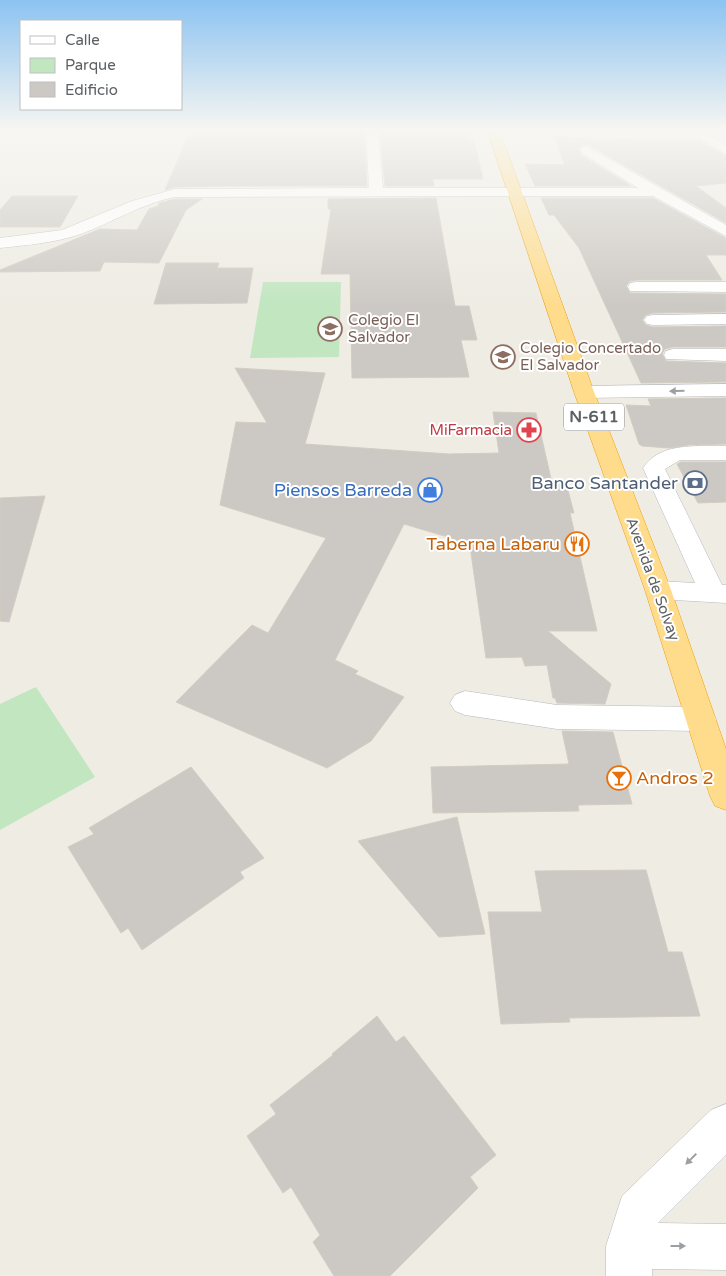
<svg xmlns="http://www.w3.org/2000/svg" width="726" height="1276" viewBox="0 0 726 1276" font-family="'Varela Round',sans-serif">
<rect width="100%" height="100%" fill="#eeece3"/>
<path fill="#c1e6c0" d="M263,282H341L339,357L250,358Z
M36,687L95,777L0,830V704Z"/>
<path fill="#ccc8c3" stroke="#d3cdc2" d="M191,129H364L367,186H221L175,187L165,190Z
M380,129H468L471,141H474L483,179H433L434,186H385Z
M554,136H567L573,139L699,141L726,156V183L696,186L726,208V223L587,144L582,145L578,149L581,155L631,186H535L525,164L565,165Z
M12,196H78L60,227H0V210Z
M436,198L455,306H469L477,340H461L469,377L352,378L350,274H321L331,209H328V199Z
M541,198H653L726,238V255H706L722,280H636L630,281L626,286L630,293L726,294V312L653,313L646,315L642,320L646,325L653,327L726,326V347H673L665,349L662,354L666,361L726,363V382L641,383L579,248L554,215H549Z
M175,199H202L186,210L159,263L104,262L100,271L0,272V270L100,229L137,230L149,209L158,206L159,203Z
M166,263H219L217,268H253L247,303L154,304Z
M235,368L325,373L305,444L449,454L499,453L493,412L536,413L552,483H566L574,513H570L597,631H548L611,684L605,704L557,703L555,698H553L547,665L525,666L522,657L486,658L470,546L451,538L404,524L335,660L358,671L355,674L404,697L371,741L327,768L176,702L252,625L268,633L326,538L220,505L236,422L267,423Z
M726,398V444L689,445L669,448L642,446L639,444L626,405L651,406L648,399Z
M681,462H726V502L698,503L677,464Z
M45,496L9,622L0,621V498Z
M562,731L613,732L632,804L578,805L579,811L433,813L431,767L569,764Z
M191,767L264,858L240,872L244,878L142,950L128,928L121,933L68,847L94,834L89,828Z
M457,817L485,934L439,937L358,841Z
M646,870L668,952H682L700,1016L569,1018L570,1022L501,1024L488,912H542L535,871Z
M377,1016L396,1042L404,1036L496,1155L470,1177L478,1188L390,1276H334L313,1242L320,1235L291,1187L283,1193L247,1136L276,1114L270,1105L333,1055L332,1054Z"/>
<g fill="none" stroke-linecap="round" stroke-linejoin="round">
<g stroke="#b6babe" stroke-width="1">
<path id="minor" d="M366,129H378L383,188H638L582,153L580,150L582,147L586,146L726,225V236L653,196L175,197C141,204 113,222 81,234C55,243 27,245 0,248V238L62,230L132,201L175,189L369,188Z
M565,129L688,131L687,129H701L726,145V154L700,139L573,137L569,136Z
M636,282H726V292L630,291L628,287L630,283Z
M726,314V324L653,325L647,324L644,320L647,316L653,315Z
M673,349H726V361L666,359L664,355L666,351Z
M726,384V396L584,398L577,396L574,392L577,388L584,386Z
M697,446H726V460H680L665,469L722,585H726V603L658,599L649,596L645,590L649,584L658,581L695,583L643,468C656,449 676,447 697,446Z
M465,691L557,705L701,707L712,711L716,719L712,727L701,731L557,729L465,715L455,711L450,703L455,695Z
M726,1104V1155L658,1223L726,1224V1270L652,1269V1276H606V1246L622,1196L711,1110Z"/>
</g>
<g stroke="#f29d00" stroke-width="1">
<path id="highway" d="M487,129H499L594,392L671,590L726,749V810L715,806L710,796L645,590L574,392Z"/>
</g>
<use href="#minor" fill="#fff" fill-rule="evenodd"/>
<use href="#highway" fill="#fedc8b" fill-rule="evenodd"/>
</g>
<defs><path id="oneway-solid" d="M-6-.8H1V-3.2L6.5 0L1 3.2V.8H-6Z" transform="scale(1.25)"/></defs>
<g fill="#9da0a2">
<use href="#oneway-solid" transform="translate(677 391) rotate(179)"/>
<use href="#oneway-solid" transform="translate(691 1159) rotate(135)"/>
<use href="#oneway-solid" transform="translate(678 1246)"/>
</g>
<linearGradient id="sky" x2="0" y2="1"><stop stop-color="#8cc3f1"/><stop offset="0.42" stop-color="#f7f6f2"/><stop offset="1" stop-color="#f7f6f2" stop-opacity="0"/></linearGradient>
<rect width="726" height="308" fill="url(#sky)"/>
<defs>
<g id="school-ring" transform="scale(1.25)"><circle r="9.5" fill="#fff" stroke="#8d6e63" stroke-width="1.5"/><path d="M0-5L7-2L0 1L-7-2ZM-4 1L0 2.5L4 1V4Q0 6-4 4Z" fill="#8d6e63"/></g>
<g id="pharmacy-ring" transform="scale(1.25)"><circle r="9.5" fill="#fff" stroke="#e0444e" stroke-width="1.5"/><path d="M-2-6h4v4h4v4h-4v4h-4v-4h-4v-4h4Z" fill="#e0444e"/></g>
<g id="bank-ring" transform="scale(1.25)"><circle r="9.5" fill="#fff" stroke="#5c6f8a" stroke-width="1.5"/><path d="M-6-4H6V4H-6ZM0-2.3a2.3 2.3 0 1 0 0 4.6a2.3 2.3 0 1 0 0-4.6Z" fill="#5c6f8a"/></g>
<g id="shop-ring" transform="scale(1.25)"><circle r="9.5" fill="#fff" stroke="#3f7fe0" stroke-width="1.5"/><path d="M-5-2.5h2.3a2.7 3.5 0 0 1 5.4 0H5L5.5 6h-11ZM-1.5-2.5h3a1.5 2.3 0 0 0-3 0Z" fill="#3f7fe0"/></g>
<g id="restaurant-ring" transform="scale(1.25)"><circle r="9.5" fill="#fff" stroke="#e8710a" stroke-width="1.5"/><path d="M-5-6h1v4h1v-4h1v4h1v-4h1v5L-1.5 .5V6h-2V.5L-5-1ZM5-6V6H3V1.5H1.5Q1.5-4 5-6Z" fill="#e8710a"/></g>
<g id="bar-ring" transform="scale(1.25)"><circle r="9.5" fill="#fff" stroke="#e8710a" stroke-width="1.5"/><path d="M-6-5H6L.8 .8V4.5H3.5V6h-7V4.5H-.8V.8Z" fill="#e8710a"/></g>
</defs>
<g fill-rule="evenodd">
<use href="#school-ring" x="330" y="329"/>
<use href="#school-ring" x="503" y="357"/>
<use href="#pharmacy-ring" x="529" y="430"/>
<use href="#bank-ring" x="695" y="483"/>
<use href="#shop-ring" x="430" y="490"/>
<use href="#restaurant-ring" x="577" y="544"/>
<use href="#bar-ring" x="619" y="778"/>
</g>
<g text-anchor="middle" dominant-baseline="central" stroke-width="4" stroke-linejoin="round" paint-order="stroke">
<g font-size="15" fill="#785e54" stroke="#fff" text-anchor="start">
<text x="348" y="320">Colegio El<tspan x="348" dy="17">Salvador</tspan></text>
<text x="520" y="348">Colegio Concertado<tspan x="520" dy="17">El Salvador</tspan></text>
</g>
<g font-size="15" fill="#be3a42" stroke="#fff" text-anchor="end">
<text x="512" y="430">MiFarmacia</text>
</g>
<g font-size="15" fill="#5c6064" stroke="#fff">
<text transform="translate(653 579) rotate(70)">Avenida de Solvay</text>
</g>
<rect fill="#fff" stroke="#8d9092" stroke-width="1" x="564" y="403.5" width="60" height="27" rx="4"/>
<g font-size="16" font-weight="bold" fill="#5c6064">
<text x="594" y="417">N-611</text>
</g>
<g font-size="18" fill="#4e5e75" stroke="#fff" text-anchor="end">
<text x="678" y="483">Banco Santander</text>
</g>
<g font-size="18" fill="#366cbe" stroke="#fff" text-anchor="end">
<text x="412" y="490">Piensos Barreda</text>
</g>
<g font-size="18" fill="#c56008" stroke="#fff" text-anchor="end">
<text x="560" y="544">Taberna Labaru</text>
<text x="636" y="778" text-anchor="start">Andros 2</text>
</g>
</g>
<rect x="20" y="20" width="162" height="90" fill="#ffffff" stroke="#bebfc1"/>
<rect x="30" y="36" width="25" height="8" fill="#ffffff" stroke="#bebfc1"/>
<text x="65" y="45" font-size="15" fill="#5c6064">Calle</text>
<rect x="30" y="58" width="25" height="15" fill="#c1e6c0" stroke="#bebfc1"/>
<text x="65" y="70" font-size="15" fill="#5c6064">Parque</text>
<rect x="30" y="82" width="25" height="15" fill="#ccc8c3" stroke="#bebfc1"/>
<text x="65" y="95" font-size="15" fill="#5c6064">Edificio</text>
</svg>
